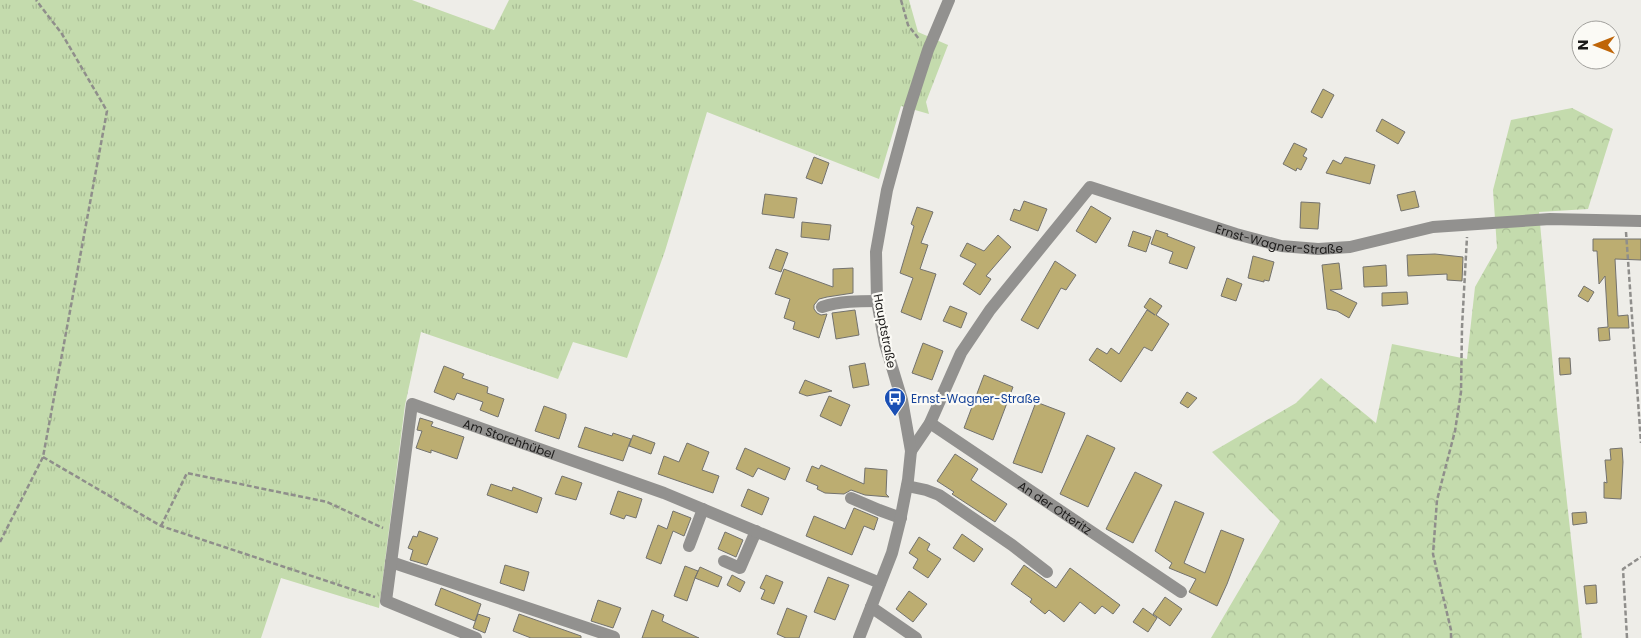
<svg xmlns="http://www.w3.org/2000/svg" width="1641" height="638" viewBox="0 0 1641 638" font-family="Poppins,sans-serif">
<defs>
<pattern id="grass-tufts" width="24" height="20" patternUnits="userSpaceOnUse" patternTransform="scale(1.25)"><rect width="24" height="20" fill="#c4dbad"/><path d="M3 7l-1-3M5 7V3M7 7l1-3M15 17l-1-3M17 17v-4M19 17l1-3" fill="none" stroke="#a8bb94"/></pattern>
<pattern id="forest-crowns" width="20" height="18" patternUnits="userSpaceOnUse" patternTransform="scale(1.25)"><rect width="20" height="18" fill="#c4dbad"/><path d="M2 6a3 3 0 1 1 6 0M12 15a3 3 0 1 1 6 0" fill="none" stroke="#a8bb94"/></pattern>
</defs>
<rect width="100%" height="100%" fill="#eeede8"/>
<path fill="url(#grass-tufts)" d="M0,0H412L494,30L509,0H909L918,32L948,45L926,102L929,114L901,106L879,179L707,112L665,251L627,358L573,342L558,379L421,332L405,405L379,608L281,578L261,638H0Z"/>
<path fill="url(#forest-crowns)" d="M1572,108L1613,129L1588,209L1539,212L1557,411L1582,638H1211L1280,521L1212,452L1296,403L1321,378L1376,423L1392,344L1467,359L1475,287L1497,248L1493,190L1511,120Z"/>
<path fill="#bcad71" stroke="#73726e" d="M1323,89L1334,95L1322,118L1311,112Z
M1382,119L1405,132L1398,144L1376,131Z
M1294,143L1307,149L1303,156L1307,158L1301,170L1297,168L1296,171L1283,164Z
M814,157L829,163L822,184L806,178Z
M1345,157L1375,165L1370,184L1326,173L1333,160L1341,164Z
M1415,191L1419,207L1401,211L1397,195Z
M765,194L797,198L794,218L762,214Z
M1024,201L1047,209L1038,231L1010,220L1014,209L1020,211Z
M1301,202L1320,203L1318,229L1300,228Z
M1091,206L1111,218L1096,243L1076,231Z
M917,207L933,212L921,243L928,245L920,269L936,274L921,320L901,312L913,278L900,273L914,226L911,224Z
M802,222L831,225L829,240L801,237Z
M1156,230L1168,234L1167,236L1195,247L1187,269L1169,263L1173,252L1151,244Z
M1133,231L1151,237L1146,252L1128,246Z
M998,235L1011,247L986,276L991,279L980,295L963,284L976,264L960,256L967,243L984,251Z
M1593,239H1641V260L1615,259L1618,316L1628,315L1629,328H1609L1610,340L1599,341L1598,328L1608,327L1605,276L1599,284L1597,251H1593Z
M776,249L788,253L781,272L769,268Z
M1435,254L1463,257L1462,281L1447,280V274L1408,276L1407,255Z
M1253,256L1274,262L1269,281L1264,280V282L1248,278Z
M1055,261L1076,275L1066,290L1061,288L1038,329L1021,320Z
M1339,263L1342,289L1330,290L1357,303L1349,318L1337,311L1327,309L1322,265Z
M1386,265L1387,286L1364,287L1363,267Z
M853,268V293L827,297L819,299L814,305V309L817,313L821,315L827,314L819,338L793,329L795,322L784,318L790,299L775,294L784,269L833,287V269Z
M1227,278L1242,284L1236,301L1221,296Z
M1584,286L1594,292L1588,302L1578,296Z
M1407,292L1408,304L1382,306V293Z
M1150,298L1162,306L1156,315L1169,324L1152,351L1144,347L1121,382L1089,360L1097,348L1107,354L1111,348L1119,354L1147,310L1155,315L1144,307Z
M950,306L967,313L961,328L943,321Z
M855,310L859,335L836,339L832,313Z
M923,343L943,351L932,380L912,373Z
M1559,358H1570L1571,374L1560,375Z
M865,363L869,385L853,388L849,366Z
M444,366L464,374L462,378L488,387L487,393L504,399L498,417L480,410L483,402L457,393L454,400L434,392Z
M984,375L1013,387L993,440L964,428Z
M805,380L832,391L807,396L799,393Z
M1187,392L1197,398L1188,408L1180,403Z
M829,396L850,405L841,426L820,416Z
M1036,402L1065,413L1042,473L1013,463Z
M544,406L566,414V418L559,439L535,431Z
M420,418L433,422L431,426L464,437L457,459L431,450V453L416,448L422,431L417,430Z
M585,427L612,436L613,433L631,439L623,461L578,447Z
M633,435L655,443L651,454L629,446Z
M1087,435L1115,448L1088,507L1060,494Z
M687,443L709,452L702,470L719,476L713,493L658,474L664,456L679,462Z
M745,448L790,468L785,480L758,468L753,477L736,469Z
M1622,448L1623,462L1621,499L1604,498V482L1607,483L1605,460H1611L1610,449Z
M955,454L978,469L971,480L1007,504L995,522L952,494L954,492L937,481Z
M821,465L864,484L865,468L887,470L886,494L889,497L865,495L851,490L844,494L825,493L817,489L818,486L806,481L812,466L819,469Z
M1135,472L1162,485L1133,543L1106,529Z
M562,476L582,483L576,500L555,494Z
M491,484L512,491L513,487L542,498L537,513L487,495Z
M748,489L769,498L762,515L741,506Z
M618,491L642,499L636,518L626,515L624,519L610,514Z
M1175,501L1204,513L1184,563L1205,573L1221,530L1244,539L1227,584L1217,606L1189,592L1196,579L1169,568L1172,563L1155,551Z
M854,508L878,518L874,530L864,526L852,555L806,536L814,516L845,529Z
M673,511L691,518L684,536L673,531L661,564L646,558L658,525L667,529Z
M1586,512L1587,523L1573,525L1572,513Z
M419,531L438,538L427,565L410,560L413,550L408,548L413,536L417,537Z
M725,532L743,540L736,557L718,549Z
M962,534L983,549L974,562L953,548Z
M919,537L930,544L927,550L941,559L928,578L913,568L918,559L909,553Z
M505,565L529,572L524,591L500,583Z
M1024,565L1056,588L1070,568L1120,605L1113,614L1102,606L1095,614L1080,602L1064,622L1049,610L1045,614L1030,602L1032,599L1011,584Z
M685,566L698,571L695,578L700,567L722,577L718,587L695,578L687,601L674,596Z
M732,575L745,582L740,592L727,585Z
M766,575L783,582L774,604L761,599L765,590L760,588Z
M828,577L849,585L835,620L814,612Z
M1596,585L1597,603L1586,604L1584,586Z
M441,588L481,604L475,621L435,605Z
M909,591L927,604L913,622L896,609Z
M1165,597L1182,609L1170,626L1153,614Z
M598,600L621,608L613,628L591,621Z
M787,608L807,616L799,638H786L777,634Z
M1143,608L1157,618L1148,632L1133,622Z
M652,610L664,615L662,621L699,638H642Z
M478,614L490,618L485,633L473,628Z
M519,614L581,636V638H531L513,631Z"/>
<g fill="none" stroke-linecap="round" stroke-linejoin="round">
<path stroke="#8f8e8b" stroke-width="2.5" stroke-dasharray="5 2.5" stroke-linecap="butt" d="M901,0L908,25L919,39
M1626,232L1641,443
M43,457L161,526L375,597
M161,526L187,473L327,502L383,528
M0,542L43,457L107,111L62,34L36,0
M1451,638V630L1433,554L1437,500L1455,431L1461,392L1462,327L1467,237
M1627,638L1623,569L1641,557"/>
<g stroke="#92918f" stroke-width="12">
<path d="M822,307C840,301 859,301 877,301"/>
<path id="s1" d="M930,423L1181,592"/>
<path id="s2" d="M911,451L930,423L961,353L990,310L1090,187L1236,234L1281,246L1318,249L1350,247L1433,227L1550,219L1641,221"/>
<path d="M907,486L926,490L939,495L1012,545L1047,572"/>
<path d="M851,498L879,510L901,518"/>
<path d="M689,546L703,509"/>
<path d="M724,561L740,568L756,531"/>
<path d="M391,562L614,637"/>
<path d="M871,607L916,638"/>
<path id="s3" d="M476,638L386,601L412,404L664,493L880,583"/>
<path d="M859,638L892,553L900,521L908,480L911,451L902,400L885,344L877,301L876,252L887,190L909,109L928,50L949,0"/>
</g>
</g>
<defs>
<g id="bus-pin" transform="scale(1.125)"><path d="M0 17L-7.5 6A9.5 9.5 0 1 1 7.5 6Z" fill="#1a4fb4" stroke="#fbfaf5"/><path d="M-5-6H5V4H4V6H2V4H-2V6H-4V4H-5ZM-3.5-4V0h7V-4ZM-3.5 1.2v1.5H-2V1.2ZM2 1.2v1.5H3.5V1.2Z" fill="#fff"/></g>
</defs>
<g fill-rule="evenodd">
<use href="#bus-pin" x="895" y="398"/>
</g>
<g text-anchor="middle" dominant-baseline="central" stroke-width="4.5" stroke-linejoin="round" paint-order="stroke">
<g font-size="12" fill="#1c1b1a" stroke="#fbfaf5">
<text stroke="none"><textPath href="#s2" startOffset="518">Ernst-Wagner-Straße</textPath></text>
<text transform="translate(885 331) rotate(79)">Hauptstraße</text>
<text stroke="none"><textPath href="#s3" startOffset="399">Am Storchhübel</textPath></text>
<text stroke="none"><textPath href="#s1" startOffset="151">An der Otteritz</textPath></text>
</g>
<g font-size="12" fill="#164399" stroke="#fbfaf5" text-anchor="start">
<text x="911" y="398">Ernst-Wagner-Straße</text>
</g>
</g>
<g transform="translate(1596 45) rotate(270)"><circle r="24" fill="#fbfaf5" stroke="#a2a19d"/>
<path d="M0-4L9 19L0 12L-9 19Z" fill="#bf6508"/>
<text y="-8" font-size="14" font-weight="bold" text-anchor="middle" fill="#1c1b1a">N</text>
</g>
</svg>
